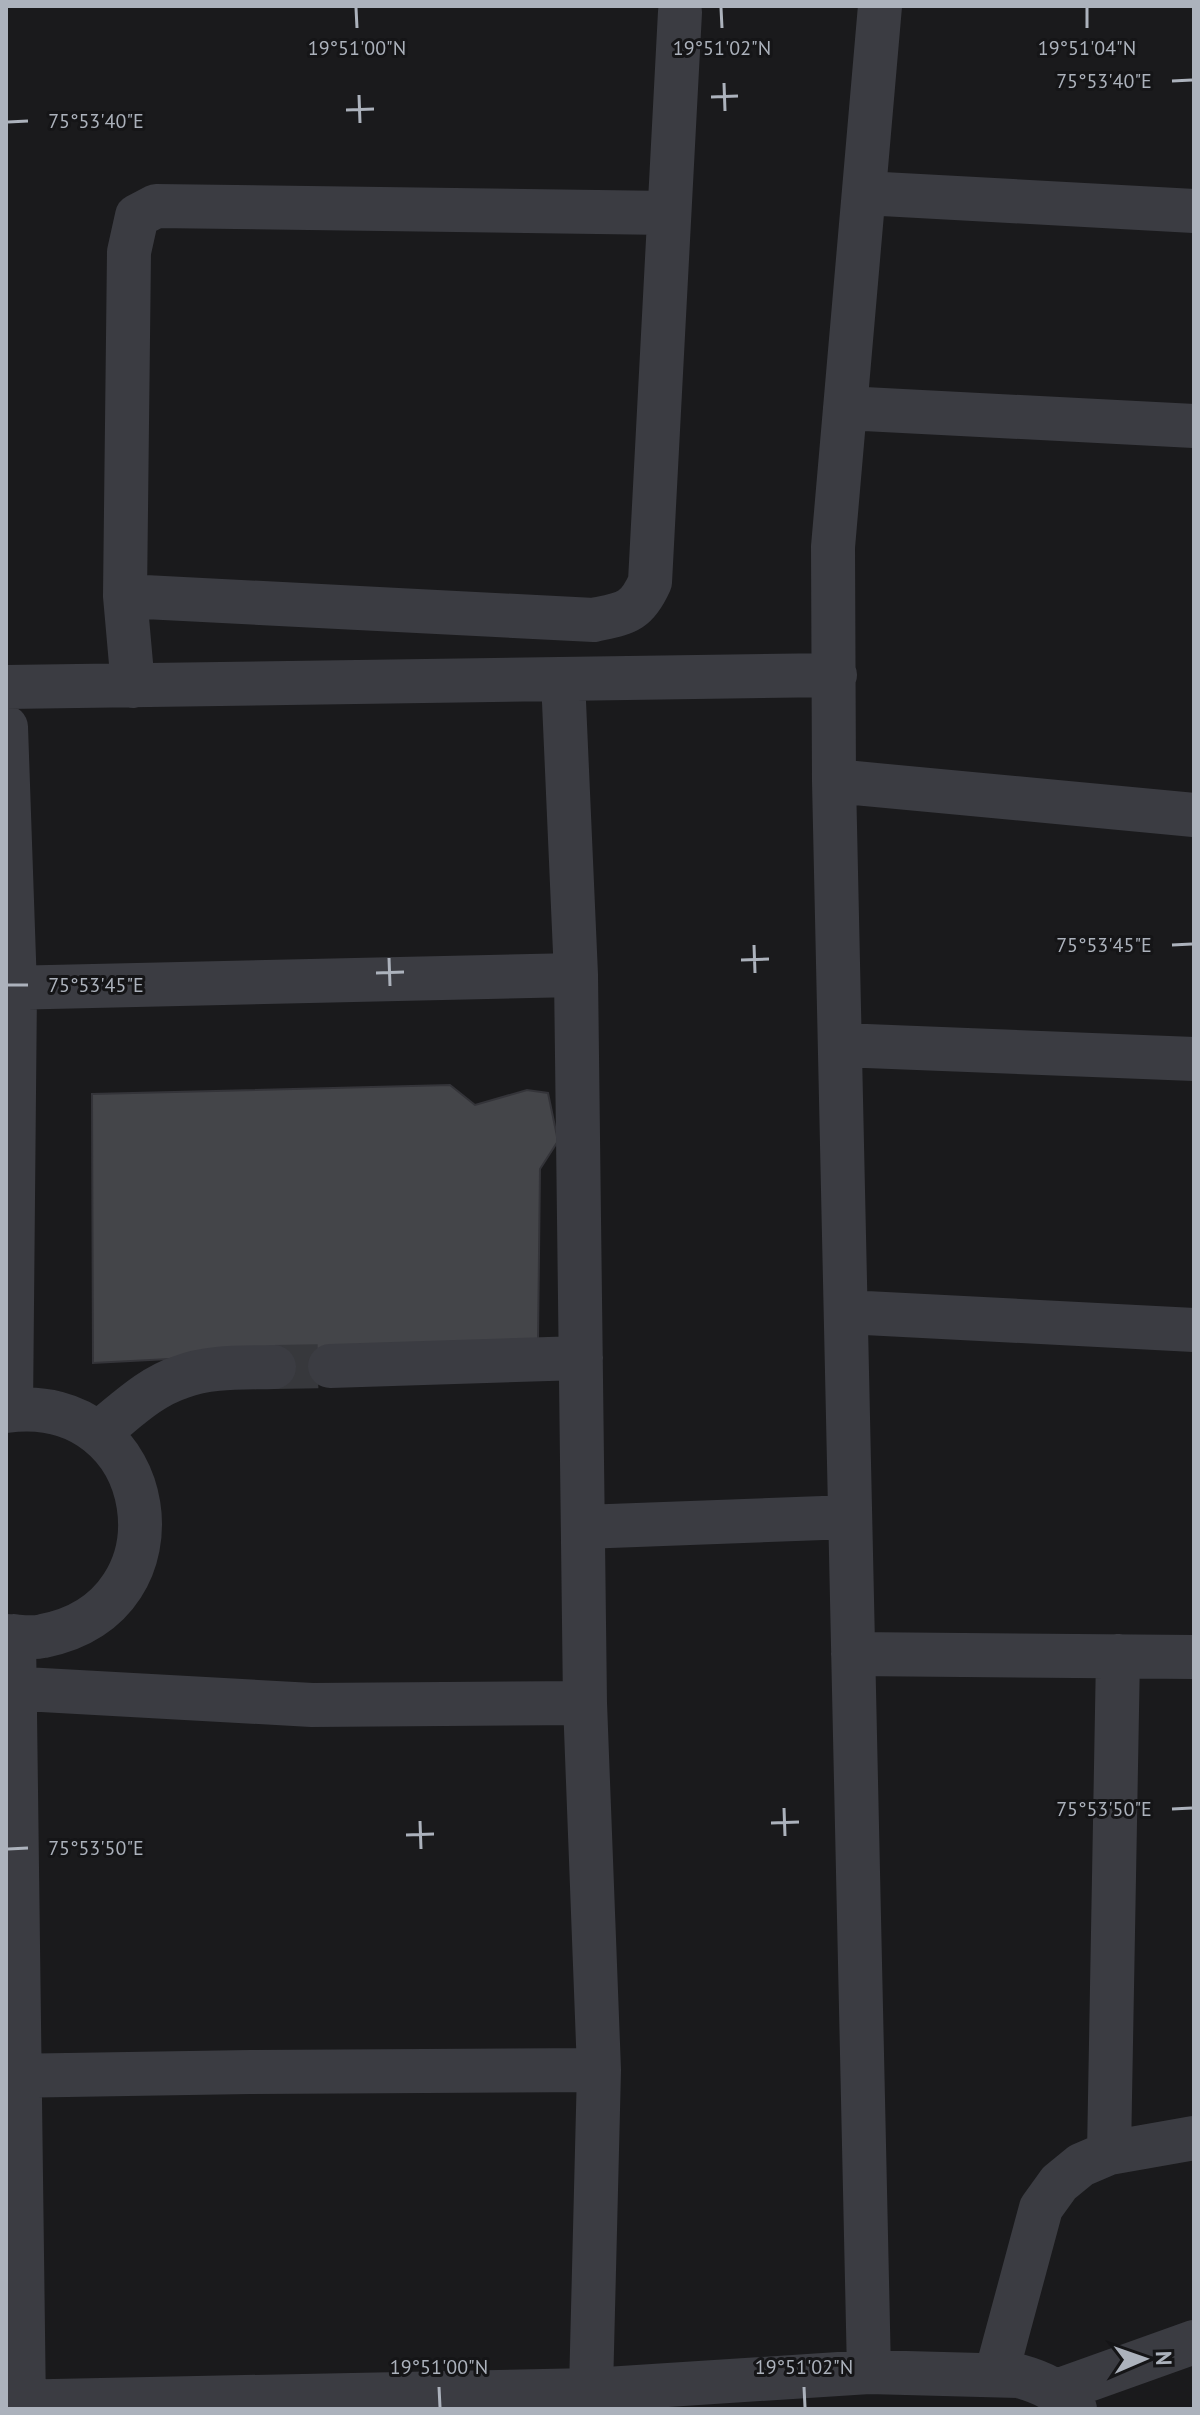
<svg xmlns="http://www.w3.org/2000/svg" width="1200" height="2415" viewBox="0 0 1200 2415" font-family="'PT Sans',sans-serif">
<rect width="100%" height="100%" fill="#1a1a1c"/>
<path fill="#444549" stroke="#343439" stroke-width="2" d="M450,1085L475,1105L527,1090L548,1093L558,1141L540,1169L538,1340L93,1363L92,1094Z"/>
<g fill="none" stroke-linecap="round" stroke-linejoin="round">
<path stroke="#37383c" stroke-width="44" stroke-dasharray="44 22" stroke-linecap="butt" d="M274,1367L330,1366"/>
<path stroke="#3b3c42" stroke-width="44" d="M864,193L1194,211
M845,408L1194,426
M125,596L594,620C626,613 636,613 650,582L680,12
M563,679L576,975
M133,686L125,596L129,252L137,216L156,206L669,213
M6,687L835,675
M6,727L15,988L11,1410
M834,781L1194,815
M6,988L576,975L585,1703L599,2070L591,2390
M841,1045L1194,1059
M846,1312L1194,1330
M330,1366L581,1358
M6,1411C160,1390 193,1608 43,1636C31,1639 18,1636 6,1636
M98,1433C124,1413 149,1387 181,1377C210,1366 243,1368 274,1367
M583,1527L850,1517
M14,1636L24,2409
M853,1654L1194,1657
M6,1688L312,1705L585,1703
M6,2076L250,2072L599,2070
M1109,2153L1118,1656
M869,2372L834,781L833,547L880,6
M996,2375L1041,2208L1059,2183L1081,2165L1109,2153L1194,2138
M1057,2391L1194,2342
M6,2402L591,2390L869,2372L1019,2376C1044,2383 1057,2390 1075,2409"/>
</g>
<path fill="none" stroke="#acb2bc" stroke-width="3" d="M356,8L357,28M721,8L722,28M1087,8V28M1172,81L1192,80M724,83L725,111M359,95L360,123M711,97L738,96M346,110L374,109M8,122L28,121M754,945L755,973M1172,945L1192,944M389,958L390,986M741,960L769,959M376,973L404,972M8,985H28M784,1808L785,1836M1172,1809L1192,1808M420,1821L421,1849M771,1823L799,1822M406,1835L434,1834M8,1849L28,1848M439,2387L440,2407M804,2387L805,2407"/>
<g font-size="20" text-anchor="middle" fill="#acb2bc" stroke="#151517" stroke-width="6" stroke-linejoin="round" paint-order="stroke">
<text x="357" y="55">19°51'00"N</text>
<text x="722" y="55">19°51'02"N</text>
<text x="1087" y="55">19°51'04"N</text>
<text x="1104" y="88">75°53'40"E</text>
<text x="96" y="128">75°53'40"E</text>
<text x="1104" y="952">75°53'45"E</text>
<text x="96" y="992">75°53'45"E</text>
<text x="1104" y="1816">75°53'50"E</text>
<text x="96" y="1855">75°53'50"E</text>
<text x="439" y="2374">19°51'00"N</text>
<text x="804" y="2374">19°51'02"N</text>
</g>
<rect width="1200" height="2415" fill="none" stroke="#acb2bc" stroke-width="16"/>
<g transform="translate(1144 2359) rotate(88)" stroke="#151517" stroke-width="6" paint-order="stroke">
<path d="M0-6L14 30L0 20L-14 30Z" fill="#acb2bc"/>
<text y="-12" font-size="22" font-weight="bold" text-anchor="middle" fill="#acb2bc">N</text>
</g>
</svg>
